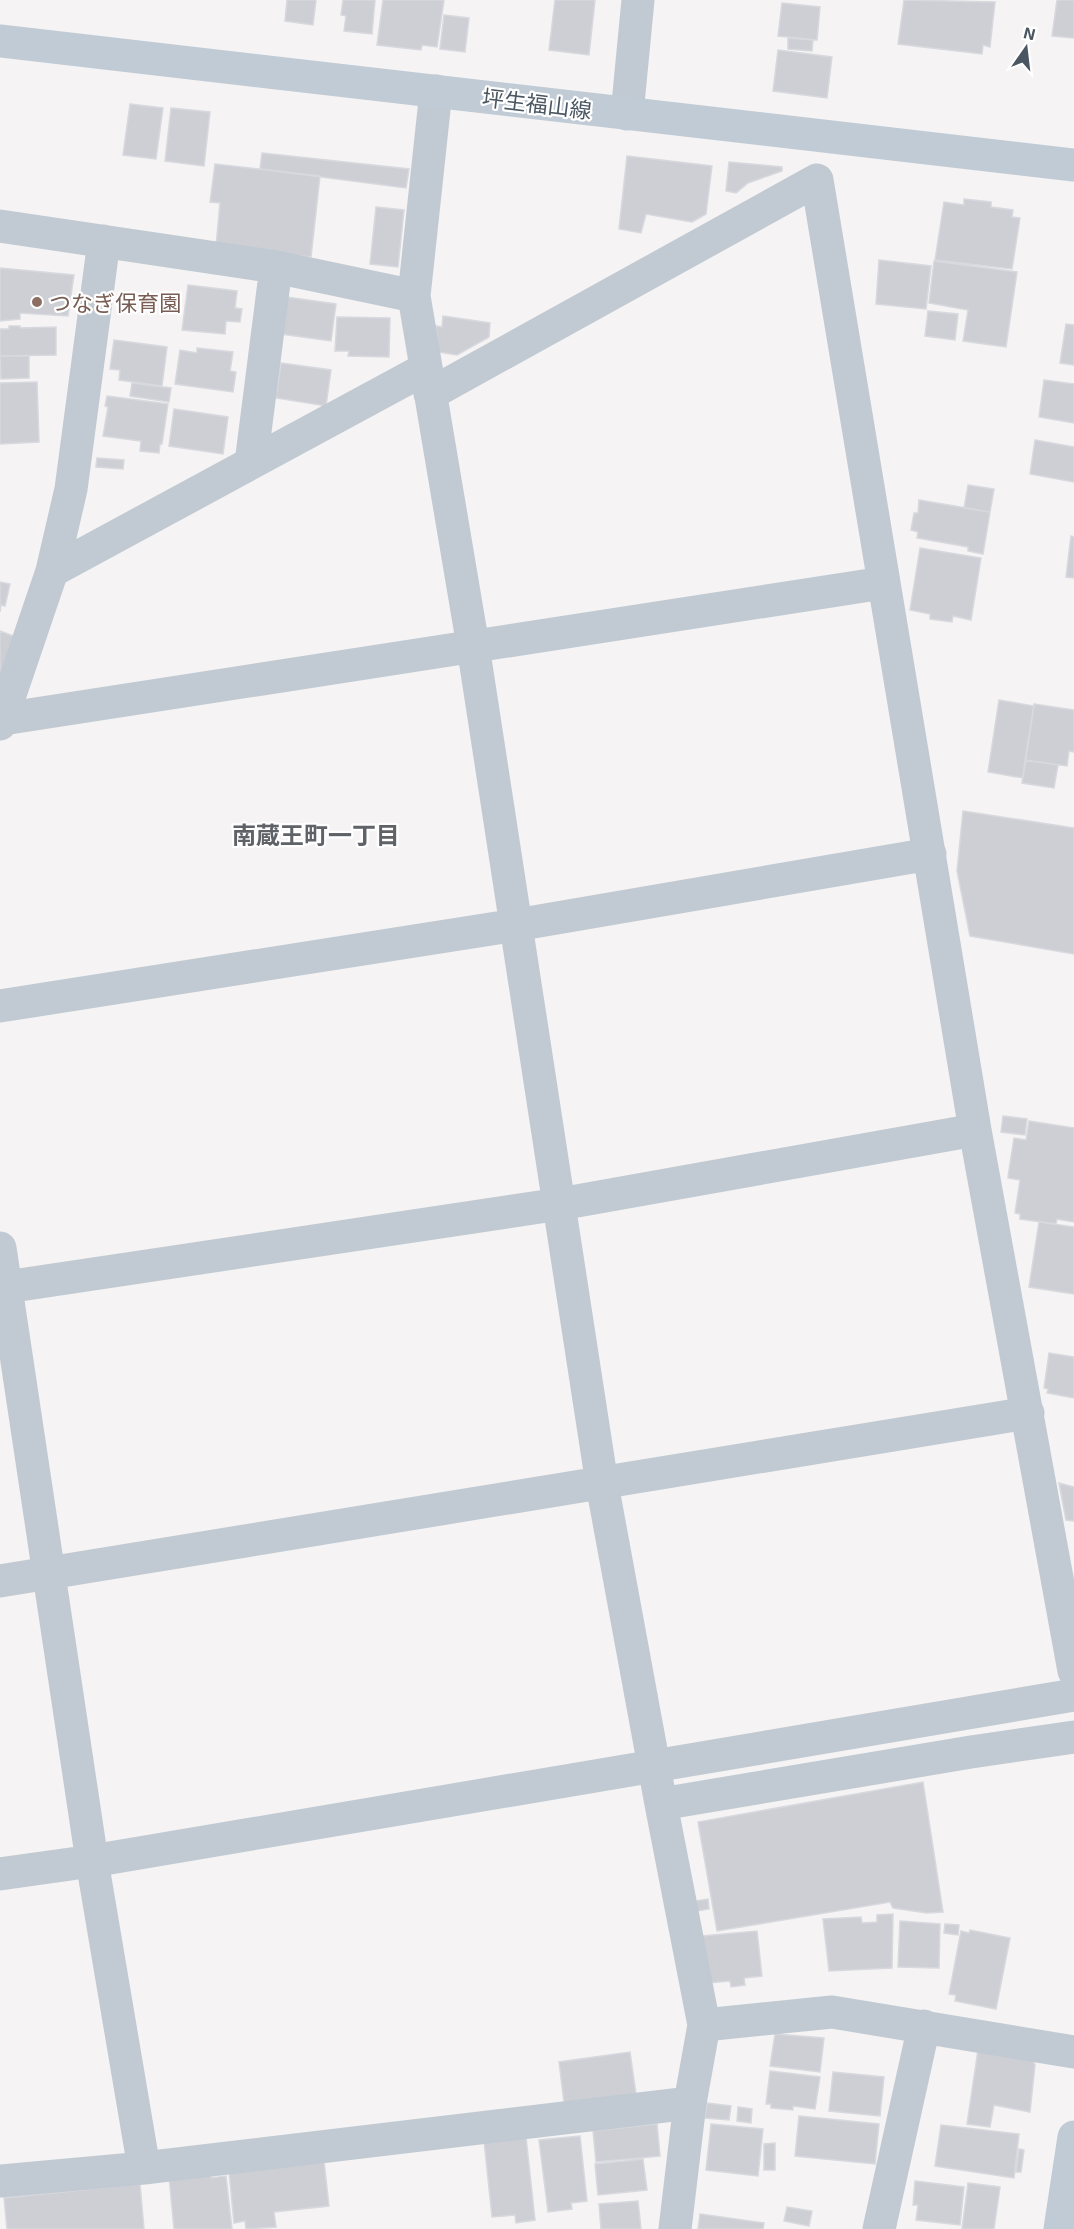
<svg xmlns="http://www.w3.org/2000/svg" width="1074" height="2229" viewBox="0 0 1074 2229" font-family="'Exo 2','Noto Sans JP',sans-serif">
<rect width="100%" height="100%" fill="#f5f3f3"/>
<path fill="#cdcfd5" stroke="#d7d9de" stroke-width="1.5" d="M287,0H316L313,25L285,21Z
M343,0H375L372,34L344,31L346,16L341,15Z
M383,0H444L437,47L422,45L421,50L377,45Z
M555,0H595L589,55L549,50Z
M904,0L995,2L990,47L983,45L982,54L898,44Z
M1057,0H1074V38L1052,36Z
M782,3L820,7L817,40L778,36Z
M444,15L469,18L465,52L440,49Z
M788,38L813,40L812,51L788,49Z
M778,50L832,57L827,98L773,91Z
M130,104L163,108L156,159L123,155Z
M171,108L210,112L204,166L165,161Z
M262,153L409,169L406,188L260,169Z
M627,156L712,166L706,214L692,222L646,214L641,233L619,229Z
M729,162L782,167V171L748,183L736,193L726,191Z
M215,164L320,176L311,257L216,246L220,203L210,202Z
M964,199L991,202V207L1013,210L1012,217L1020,218L1012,269L935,260L944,202L964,205Z
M376,207L404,210L398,267L370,264Z
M879,260L931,266L926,309L876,304Z
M934,261L1017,272L1006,347L963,341L968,310L929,303Z
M0,268L74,275L68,316L20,313V319L0,321Z
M188,285L237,291L235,308L242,309L240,322L226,321L225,334L182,330Z
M286,297L336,304L331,341L281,334Z
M928,311L958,314L955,340L925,336Z
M443,316L490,323L489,337L457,355L439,352L436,326L442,327Z
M337,317L390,318L389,357L348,356L349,351H335Z
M1066,324L1074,325V365L1060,363Z
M9,326H20V328L56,327V355L0,356V329H9Z
M114,340L167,347L162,386L119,380L120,370L110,369Z
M197,348L233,352L230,371L236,372L233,392L175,384L180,350L197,353Z
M0,356H29V378L1,379Z
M281,363L331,370L326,406L276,398Z
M1044,380L1074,384V423L1039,417Z
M37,382L39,442L0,444V383Z
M132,383L171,388L169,402L130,396Z
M107,396L168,404L162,444H160L159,453L140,451L141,441L103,436L108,407L105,406Z
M174,409L228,417L223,454L169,446Z
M1035,440L1074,447V482L1030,474Z
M97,458L124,460L123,469L96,467Z
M968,485L994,489L990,512L964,508Z
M919,500L990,512L983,554L968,551V547L917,538L918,532L911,530L914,513H918Z
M1071,536L1074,537V578L1066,577Z
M920,548L981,558L971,620L953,616L952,622L930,619V614L910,610Z
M0,582L10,584L5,606L1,605L0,612Z
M0,631L16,637L0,683Z
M999,700L1034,706L1023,778L988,772Z
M1034,704L1074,710V752L1069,751L1067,766L1025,760Z
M1025,760L1058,765L1054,788L1022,783Z
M963,811L1074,828V954L970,936L957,871Z
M1003,1116L1027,1119L1025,1135L1001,1132Z
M1029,1121L1074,1128V1222L1057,1219L1056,1224L1020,1219V1214L1015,1213L1020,1180L1008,1178L1009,1170L1014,1138L1026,1140Z
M1039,1222L1074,1227V1294L1029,1287Z
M1049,1353L1074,1357V1398L1047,1393L1048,1389L1044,1388Z
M1059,1483L1074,1487V1521L1066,1520Z
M923,1782L943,1912L927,1913L893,1908L890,1902L717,1931L698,1822Z
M708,1899L709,1909L697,1911L695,1901Z
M893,1914L892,1968L829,1971L823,1919L861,1917L862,1923L877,1922V1915Z
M900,1921L940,1924L939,1968L898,1967Z
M945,1924L959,1925L958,1935L944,1933Z
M970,1930L1010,1938L996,2009L955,2001L956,1995L949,1994L961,1931L969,1933Z
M757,1931L762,1976L744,1978L745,1985L731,1987L730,1981L707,1983L702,1936Z
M775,2034L824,2038L820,2072L770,2066Z
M978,2050L1031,2057L1035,2065L1030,2112L994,2105L990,2127L967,2124Z
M630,2052L637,2101L565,2111L559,2062Z
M770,2071L820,2077L815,2109L793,2106V2110L771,2108V2104H766Z
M833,2072L884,2077L880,2116L829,2111Z
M707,2103L731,2106L729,2120L705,2118Z
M738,2107L752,2109L751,2123L737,2121Z
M799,2116L879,2124L875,2164L795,2156Z
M657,2124L660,2156L596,2162L593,2131Z
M711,2124L763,2129L758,2176L706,2170Z
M941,2125L1019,2134L1014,2178L935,2166Z
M580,2136L587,2201L571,2203L572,2209L548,2212L539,2140Z
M526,2137L535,2220L516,2223L515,2215L492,2217L484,2141Z
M775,2143V2170H764V2144Z
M1019,2149L1024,2150L1021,2172H1016Z
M643,2159L647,2190L598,2195L595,2164Z
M324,2161L329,2206L274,2212L276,2227L246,2229L245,2221L234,2223L229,2172Z
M211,2172V2178L226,2176L232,2229H174L169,2177Z
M915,2181L964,2187L960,2225L916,2220L918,2205H913Z
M968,2183L1000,2187L994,2229H962Z
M140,2184L144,2229H7L4,2198Z
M638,2201L641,2229H601L599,2204Z
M787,2207L812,2211L809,2226L784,2221Z
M700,2214L764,2223L763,2229H698Z"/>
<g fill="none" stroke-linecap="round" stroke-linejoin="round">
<path stroke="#c1cad2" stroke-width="33" d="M627,114L638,0
M0,226L276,267L414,296L436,91
M414,296L473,646L602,1484L661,1804
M430,394L817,180L975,1130L1074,1671
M251,463L276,267
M52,571L425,369
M3,719L883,583
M0,724L52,571L71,489L104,241
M0,1006L516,925L930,854
M0,1248L92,1861L144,2168
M0,1288L560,1204L975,1130
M0,1581L1028,1413
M0,1874L92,1861L1074,1695
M704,2025L832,2012L1074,2052
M0,2181L144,2168L690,2103
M675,2229L690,2103L704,2025L661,1804L971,1752L1074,1737
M879,2229L924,2026"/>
<path stroke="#c1cbd6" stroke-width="33" d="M0,41L1074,165
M1060,2229L1074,2137"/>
</g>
<circle fill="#8d6e63" stroke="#fff" stroke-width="2" cx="37" cy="302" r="6"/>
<g text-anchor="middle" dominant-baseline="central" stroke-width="4.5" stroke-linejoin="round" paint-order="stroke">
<g font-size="22" fill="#4a5661" stroke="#fff">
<text transform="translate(537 103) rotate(7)">坪生福山線</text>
</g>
<g font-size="22" fill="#785e54" stroke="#fff" text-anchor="start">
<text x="49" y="302">つなぎ保育園</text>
</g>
<g font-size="24" font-weight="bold" fill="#5f6368" stroke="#fff">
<text x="316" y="834">南蔵王町一丁目</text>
</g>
</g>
<g transform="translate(1026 48) rotate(14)" stroke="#ffffff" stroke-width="4.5" paint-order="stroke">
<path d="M0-4.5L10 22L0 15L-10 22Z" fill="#4a5661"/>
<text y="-9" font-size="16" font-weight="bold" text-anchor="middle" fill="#4a5661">N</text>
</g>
</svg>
